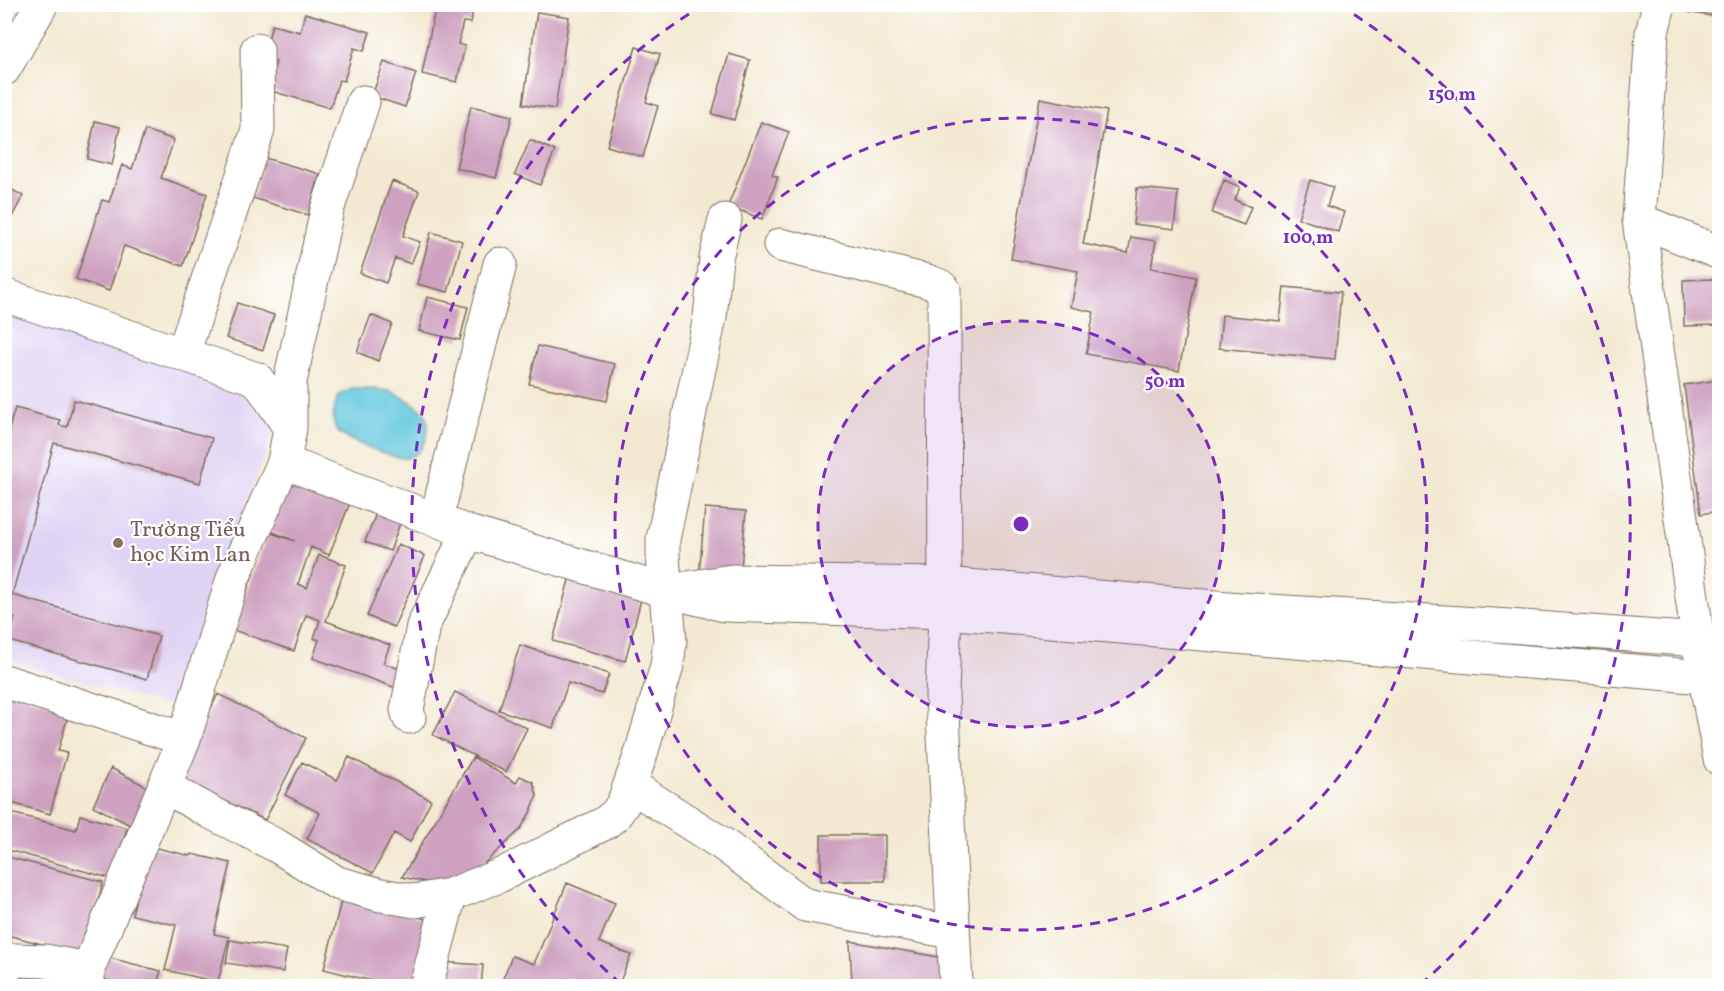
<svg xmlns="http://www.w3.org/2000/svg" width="1724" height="991" viewBox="0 0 1724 991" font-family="Vollkorn,serif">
<rect width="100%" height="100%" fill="#fff"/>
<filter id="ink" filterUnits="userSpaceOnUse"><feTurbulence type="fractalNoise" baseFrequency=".0167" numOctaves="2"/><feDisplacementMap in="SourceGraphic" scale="12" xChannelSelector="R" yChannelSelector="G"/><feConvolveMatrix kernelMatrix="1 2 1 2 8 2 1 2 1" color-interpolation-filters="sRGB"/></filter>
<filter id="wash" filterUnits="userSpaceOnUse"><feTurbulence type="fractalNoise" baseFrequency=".008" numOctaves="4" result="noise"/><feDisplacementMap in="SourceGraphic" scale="24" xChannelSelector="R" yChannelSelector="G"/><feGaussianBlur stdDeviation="1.35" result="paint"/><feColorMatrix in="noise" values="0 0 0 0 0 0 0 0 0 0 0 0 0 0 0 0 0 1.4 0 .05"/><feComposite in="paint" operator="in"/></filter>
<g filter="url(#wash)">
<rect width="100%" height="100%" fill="#f3e9d2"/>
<path fill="#e0d4f4" d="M4,303L228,382L275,426L172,707L5,660Z"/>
<path fill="#60c7dd" stroke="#4e787e" stroke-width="1.5" d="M352,389C364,389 378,388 389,391C398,394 420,406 425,414C428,419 429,430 427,436C425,443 420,451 414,455C411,456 409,458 406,458C395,459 343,439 337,431C330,419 334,406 339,395Z"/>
<g id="blocks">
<path fill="#cea1c0" d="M4,4H15L4,15Z
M436,4H474L471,23L463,22L458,44L465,46L457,82L422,74Z
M1688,4H1719V17L1687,12Z
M537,12L569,17L555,109L523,104Z
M305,13L370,32L364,51L354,48L344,81L339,80L330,108L268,90L276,62L263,58L272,25L300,32Z
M636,47L660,54L646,102L658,106L643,157L607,146Z
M729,54L750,60L734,120L712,114Z
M384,62L416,73L405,107L372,96Z
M1040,98L1107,111L1083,244L1128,253L1131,237L1156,241L1151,268L1196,277L1179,371L1086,354L1094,312L1071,307L1078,271L1011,259Z
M471,106L512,116L496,178L456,168Z
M95,121L120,127L112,165L87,159Z
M761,122L789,132L772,175L778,177L762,219L728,206Z
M145,130L174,140L161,178L207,194L183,266L124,246L109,291L76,279L102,200L109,202L122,165L132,169Z
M530,140L555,151L540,185L515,174Z
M265,158L320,174L308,215L253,198Z
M1224,180L1240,187L1235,200L1251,207L1244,225L1212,213Z
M1310,180L1333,187L1327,206L1344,212L1338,232L1298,218Z
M392,181L419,191L403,236L420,242L411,264L395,258L386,283L360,273Z
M5,186L23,196L5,230Z
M1137,188L1178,192L1174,229L1133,224Z
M431,232L462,241L448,292L417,284Z
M1716,279L1717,325L1684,326L1683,280Z
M1284,287L1341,292L1335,359L1219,348L1222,315L1280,321Z
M427,297L468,307L460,340L419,331Z
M237,303L274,315L263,350L226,338Z
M371,315L392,324L378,361L357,352Z
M538,346L615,364L607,401L529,384Z
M1719,380V511L1701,514L1684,385Z
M74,400L212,438L200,483L54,443L12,595L159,636L147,679L9,641L15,618L7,615L4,623V446L15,408L60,420L59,425L67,427Z
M295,469L354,493L329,555L311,547L298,584L307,588L319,555L346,565L326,621L390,645L383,663L403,670L396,688L313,658L319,640L314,638L320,620L306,615L294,651L233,630L268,532L295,541L270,531Z
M379,506L403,515L390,551L365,542Z
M705,508L746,511L740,580L699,576Z
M398,544L425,556L394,627L367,616Z
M571,572L643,592L625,661L553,641Z
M520,645L609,674L602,694L568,683L553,728L499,710Z
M4,691L70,709L58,751L67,753L50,814L4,801Z
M455,692L527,728L506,772L433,735Z
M218,694L306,738L265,820L177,778Z
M349,757L431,800L410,842L394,833L373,873L307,839L320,813L285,795L302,762L337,780Z
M473,757L516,783L520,776L533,782L537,795L531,811L520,830L457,889L402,877Z
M111,768L151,789L132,826L93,806Z
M4,811L76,830L80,815L127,828L113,879L4,849Z
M821,835H885V881H821Z
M148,846L191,856L192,854L231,863L214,934L229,937L218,982L165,970L176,925L132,915Z
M4,856L103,882L84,955L11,936L4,958Z
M567,883L615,903L599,942L631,955L618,986H587L568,979L565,986H500L512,956L534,964Z
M342,897L434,921L418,986H391L324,969Z
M230,940L287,949L283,972L226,963Z
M850,941L944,958L945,986H852Z
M98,955L161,971L156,986H131L93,977Z
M439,962L483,965L481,986H438Z
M12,972L79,984L78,986H4V978Z"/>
</g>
</g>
<g filter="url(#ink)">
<use href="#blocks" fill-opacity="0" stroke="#7b6d5d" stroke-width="1.5"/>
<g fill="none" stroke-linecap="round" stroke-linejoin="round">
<g stroke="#7b6d5d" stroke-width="35">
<path id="minor" d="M1659,4L1652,33L1639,220L1698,640L1720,759
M4,69L40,7
M1639,220L1720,253
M780,245L927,281L940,286L944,290L945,612L942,694L956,986
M4,295L257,379L290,428L284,462L468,532L666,591L724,605L945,612L1704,677
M183,354L258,130L257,50
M290,428V382L317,256L327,210L363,102
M436,520L500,264
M686,588L732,581L944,584L1240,609L1509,626L1698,640
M4,681L184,739
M409,717L407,710L423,626L468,532
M630,785L724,845L805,905L952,932
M164,786L210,812L277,846L337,883L381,895L415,901L450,895L499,876L605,823L615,815L623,804L640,757L667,666L670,641L663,557V539L710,317L716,258L725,220
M4,969L15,960L45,961L88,969
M88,986V969L184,739L233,578L284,462
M426,986L450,895"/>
</g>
<use href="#minor" stroke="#fff" stroke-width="33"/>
</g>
</g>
<circle cx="1021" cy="524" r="203" fill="#7b2cbf" fill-opacity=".12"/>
<g fill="none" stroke="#7b2cbf" stroke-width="3" stroke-dasharray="10 8">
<circle cx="1021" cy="524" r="203"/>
<circle cx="1021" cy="524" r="406"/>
<path d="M621 984A609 609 0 0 1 703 5M1339 5A609 609 0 0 1 1421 984"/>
</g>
<circle fill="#8d6e63" stroke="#fff" stroke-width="2" cx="118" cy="543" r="6"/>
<g text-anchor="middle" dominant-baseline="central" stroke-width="4.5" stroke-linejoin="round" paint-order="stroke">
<g font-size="22" fill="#785e54" stroke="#fff" text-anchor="start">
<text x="130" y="530">Trường Tiểu<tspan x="130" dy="25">học Kim Lan</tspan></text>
</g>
</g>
<circle cx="1021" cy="524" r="9" fill="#7b2cbf" stroke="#fff" stroke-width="3"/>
<g font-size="18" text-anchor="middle" font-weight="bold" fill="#7b2cbf" stroke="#fff" stroke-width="4.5" stroke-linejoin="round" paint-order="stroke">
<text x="1452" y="100">150 m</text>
<text x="1308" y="243">100 m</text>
<text x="1165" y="387">50 m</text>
</g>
<rect width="1724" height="991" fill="none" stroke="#fff" stroke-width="24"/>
</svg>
